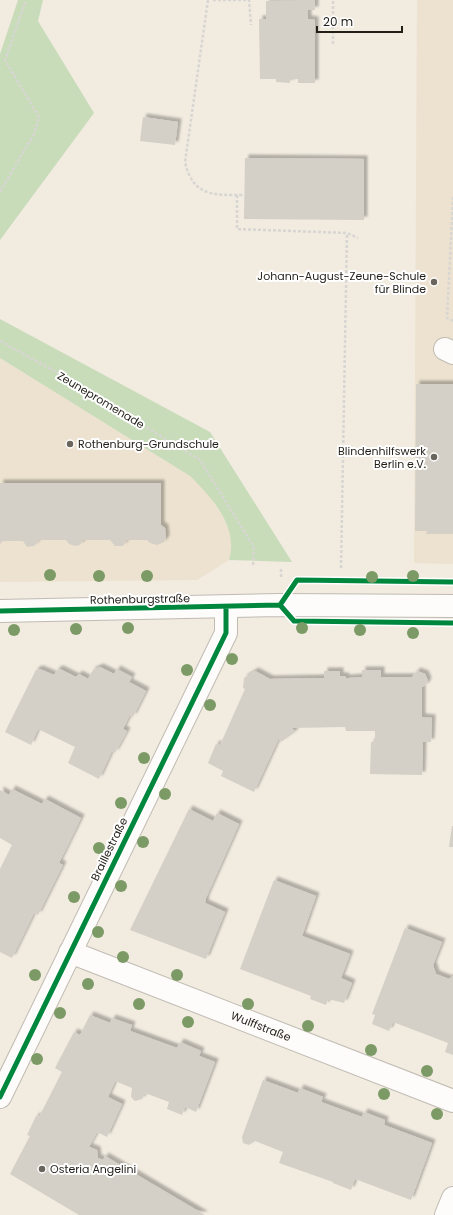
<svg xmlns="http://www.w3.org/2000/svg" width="453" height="1215" viewBox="0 0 453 1215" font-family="Poppins,sans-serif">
<defs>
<filter id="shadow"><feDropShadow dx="3.5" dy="-3.5" stdDeviation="1" flood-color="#0004"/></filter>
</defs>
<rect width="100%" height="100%" fill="#f1ebe0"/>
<path fill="#ece2cf" d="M417,0H453V564L414,563Z
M0,358L190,476L208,494L222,515L231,534L232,549L229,560L197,580L0,582Z"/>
<path fill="#c8dcba" d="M18,0H43L38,21L94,113L0,240V54Z
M0,319L210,432L292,562L229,560C239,527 212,498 190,476L0,358Z"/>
<path fill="#d4d0c7" filter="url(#shadow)" d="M315,0V10H308V19L315,20V83H298V79L290,80V83L276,82V79H260L259,19H266V1Z
M143,117L178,122L175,145L140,141Z
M245,158L364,159V220L244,219Z
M416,384H453V534H426L427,531H415Z
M0,483H161V525L165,528L166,538L164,542L157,545L150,543L147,540H127L123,546H115L110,540H83L80,545L75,546L69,544L66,540H39L34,546L27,547L23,541H3L0,544Z
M100,667L114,674L117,669L132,677L129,682L146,691L133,717L130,715L123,729L127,731L115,753L112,751L99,779L68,763L75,747L38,729L31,745L5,732L36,670L40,669L54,675L57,670L60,669L76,677L79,674L88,679L93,670Z
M362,670H381V677H412L417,671L425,674L428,681L426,685L422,687V717L432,718L431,742H423L422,775L370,774L371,742L375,741V731H346L345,727L292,728L295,732L281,742L279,738L254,792L221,776L223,771L208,763L216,744L220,745L245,689L243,688L244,678L255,671L270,679L324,678V671H340V676H345L346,678H349L362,677Z
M12,789L42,804L45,799L81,818L59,863L63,865L38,915L34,913L12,958L0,952V869L12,845L0,838V790L9,795Z
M189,809L213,821L217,813L239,824L206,898L205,903L225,912L206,959L130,930Z
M452,826H453V847H449Z
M274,880L316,896L302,936L350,954L341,978L352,983L344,1003L328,999L326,1005L310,999L311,996L240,969Z
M405,928L442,942L433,965L436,974L449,979L453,976V1055L445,1052L448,1043L393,1022L389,1031L372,1024L375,1015L372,1014Z
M90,1015L110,1023L112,1018L132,1025L130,1031L177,1048L180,1042L201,1051L199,1056L215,1062L196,1112L185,1107L182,1115L167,1109L169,1102L145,1093L142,1099L135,1101L131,1097L132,1088L115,1081L108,1097L122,1104L107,1137L97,1132L89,1147L97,1150L98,1158L103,1160L105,1156L205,1215H79L10,1174L30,1136L27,1135L36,1116L39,1117L62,1072L55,1068L74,1032L80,1035Z
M263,1080L298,1093L300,1088L323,1097L321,1102L362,1117L364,1112L385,1120L384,1125L432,1143L411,1200L355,1179L351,1190L333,1183V1182L279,1163L283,1152L255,1141L249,1145L243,1143L242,1137Z"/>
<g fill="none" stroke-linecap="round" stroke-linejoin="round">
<g stroke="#c0bbb3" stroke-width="24">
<g id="minor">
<path d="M445,349L453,353"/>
<path d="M0,611L280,605L453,606"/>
<path id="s1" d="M70,952L453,1101"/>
<path d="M0,1097L226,633V607"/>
<path d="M446,1215L453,1198"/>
</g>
</g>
<path stroke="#d8d6d3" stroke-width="2.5" stroke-dasharray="3 2" stroke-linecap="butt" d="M208,0L185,162C193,197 214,195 244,195
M213,0H249L251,25
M333,44V0
M0,192L34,134L39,117L5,60L26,0
M237,195V229L347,233L358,238
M453,197L447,318L453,321
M0,341L54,371L200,460L254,547L253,567
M341,568L347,233
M281,577V567"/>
<use href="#minor" stroke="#fdfcfa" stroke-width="22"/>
<g stroke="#fff" stroke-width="8">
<path id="cycleway" d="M280,605L297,580L453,582
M280,605L294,621L453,623
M0,611L280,605
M0,1097L226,633V607"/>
</g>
<use href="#cycleway" stroke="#00873e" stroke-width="5"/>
</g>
<g fill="#7c9a65">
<circle cx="50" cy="575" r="6"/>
<circle cx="99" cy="576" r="6"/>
<circle cx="147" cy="576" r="6"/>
<circle cx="413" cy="576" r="6"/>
<circle cx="372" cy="577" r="6"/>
<circle cx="128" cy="628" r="6"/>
<circle cx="302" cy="628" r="6"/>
<circle cx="76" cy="629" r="6"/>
<circle cx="14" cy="630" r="6"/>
<circle cx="360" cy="630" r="6"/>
<circle cx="413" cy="633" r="6"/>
<circle cx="232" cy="659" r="6"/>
<circle cx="187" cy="670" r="6"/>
<circle cx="210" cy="705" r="6"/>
<circle cx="144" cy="758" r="6"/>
<circle cx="165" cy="794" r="6"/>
<circle cx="121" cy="803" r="6"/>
<circle cx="143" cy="842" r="6"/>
<circle cx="99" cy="848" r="6"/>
<circle cx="121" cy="886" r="6"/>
<circle cx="74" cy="897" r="6"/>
<circle cx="98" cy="932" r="6"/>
<circle cx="123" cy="957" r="6"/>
<circle cx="35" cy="975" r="6"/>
<circle cx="177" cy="975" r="6"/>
<circle cx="88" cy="984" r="6"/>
<circle cx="139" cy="1004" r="6"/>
<circle cx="248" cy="1004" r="6"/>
<circle cx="60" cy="1013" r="6"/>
<circle cx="188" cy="1022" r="6"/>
<circle cx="308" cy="1026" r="6"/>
<circle cx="371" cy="1050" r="6"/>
<circle cx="37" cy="1059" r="6"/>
<circle cx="427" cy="1071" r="6"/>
<circle cx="384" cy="1094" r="6"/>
<circle cx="437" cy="1114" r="6"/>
</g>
<g fill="#6a665e" stroke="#fff" stroke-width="1.5">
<circle cx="434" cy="282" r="4"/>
<circle cx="70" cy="444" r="4"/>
<circle cx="434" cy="457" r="4"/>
<circle cx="42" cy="1169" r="4"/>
</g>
<g text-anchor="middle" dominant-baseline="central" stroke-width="4" stroke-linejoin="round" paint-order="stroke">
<g font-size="11" fill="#221f18" stroke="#fff" text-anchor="end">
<text x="426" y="276">Johann-August-Zeune-Schule<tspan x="426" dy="13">für Blinde</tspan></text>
<text x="78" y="444" text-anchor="start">Rothenburg-Grundschule</text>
<text x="426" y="451">Blindenhilfswerk<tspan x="426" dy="13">Berlin e.V.</tspan></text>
<text x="50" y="1169" text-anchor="start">Osteria Angelini</text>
</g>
<g font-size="11" fill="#221f18" stroke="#fff">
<text transform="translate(101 400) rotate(31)">Zeunepromenade</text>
<text transform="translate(140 599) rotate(-1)">Rothenburgstraße</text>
<text transform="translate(109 849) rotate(-64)">Braillestraße</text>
<text stroke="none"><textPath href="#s1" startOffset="205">Wulffstraße</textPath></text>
</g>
</g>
<path d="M317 26v6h85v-6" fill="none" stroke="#221f18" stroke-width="2"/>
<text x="323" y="26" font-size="12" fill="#221f18" stroke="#ffffff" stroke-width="3" paint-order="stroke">20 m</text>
</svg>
